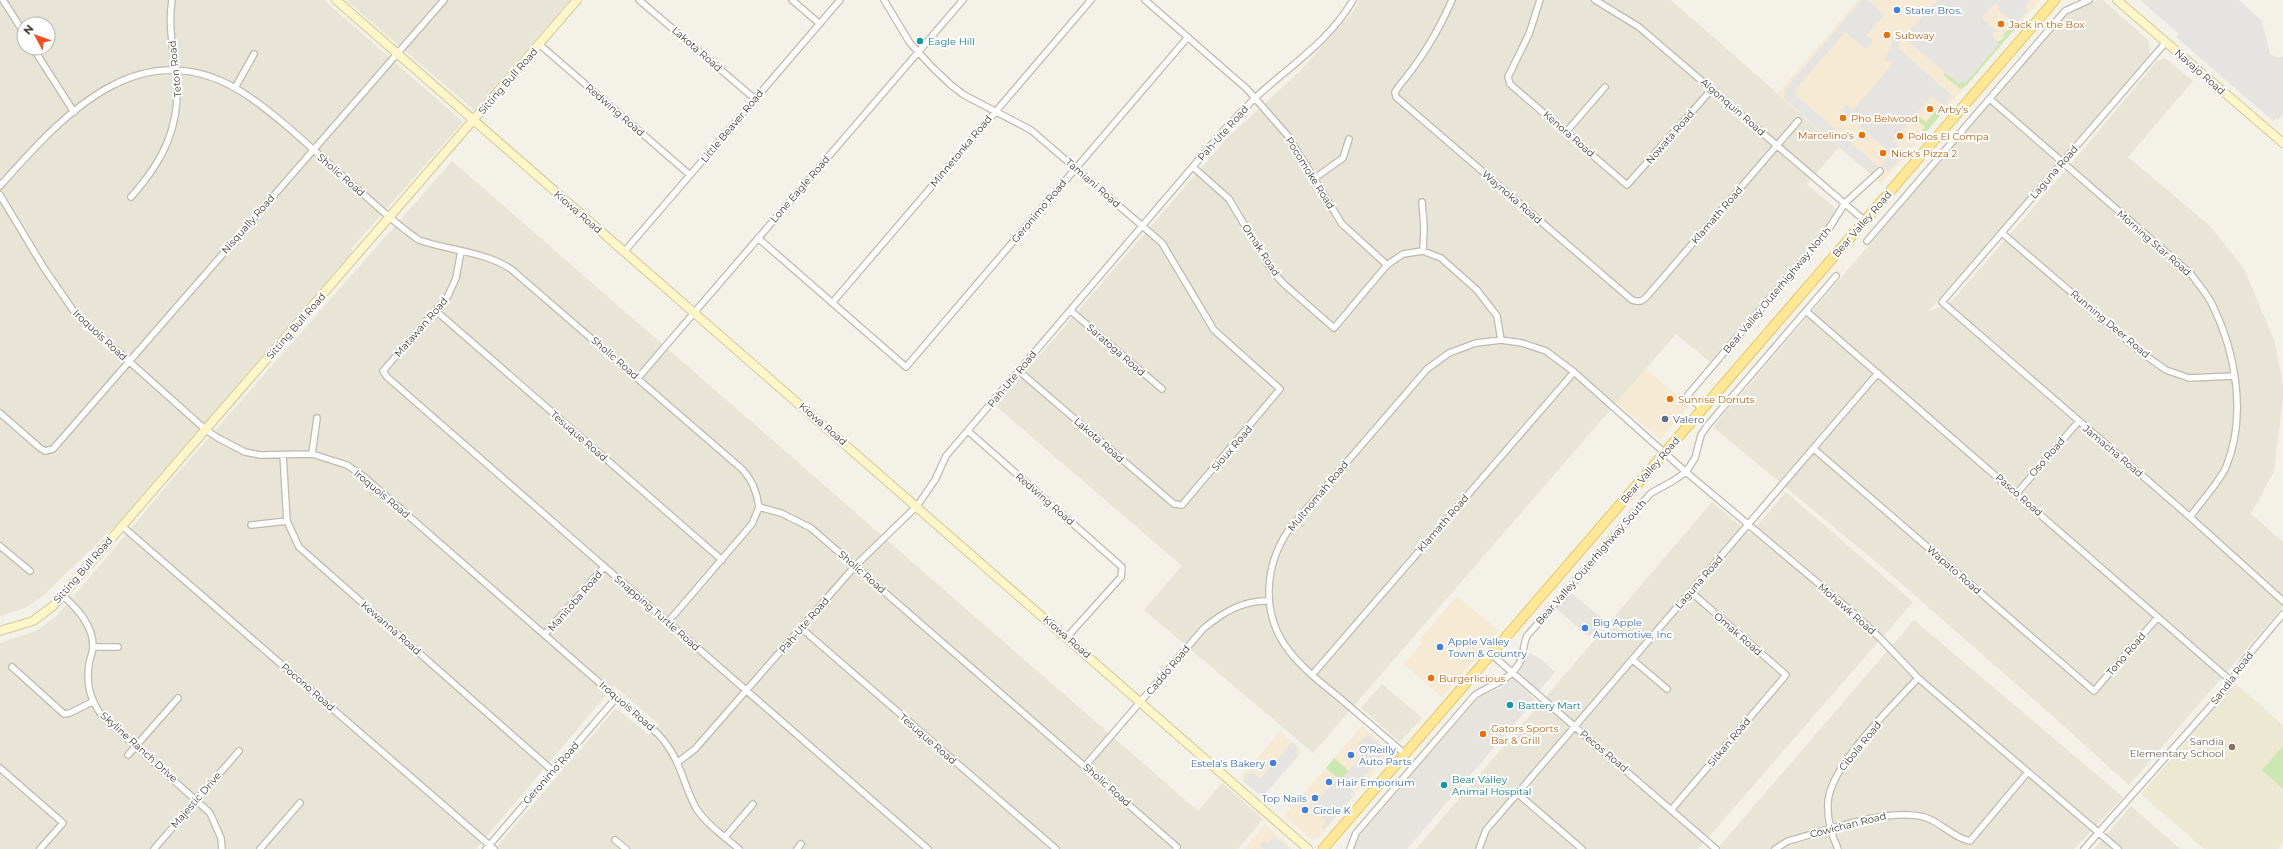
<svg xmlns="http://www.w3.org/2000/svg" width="2283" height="849" viewBox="0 0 2283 849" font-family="Montserrat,sans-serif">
<rect width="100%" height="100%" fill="#f4f1e8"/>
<path fill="#e8e4d6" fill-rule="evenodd" d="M0,0H324L463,122L351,249L353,251L118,523L43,596L25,608L0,616ZM24,24H48V48H24Z
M346,0H570L474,110Z
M1359,0H1671L1839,147L1807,184L1836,209L1823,232L1710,362L1676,334L1313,753L1144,610L1182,566L996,406L1227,138L1301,70L1353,12Z
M2097,0H2103L2149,41L2150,56L1928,312L1951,302L2072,163L2157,61L2165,58L2193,81L2128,157L2210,226L2244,269L2274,340L2283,384V397L2274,471L2251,514L2283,542V607L2129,785L2037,702L1888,572L1713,427L2067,14Z
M452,161L1198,811L1222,783L1263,819L1238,849H495L616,708L649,735L659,724L614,686L476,849H0V643L36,631L57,616L176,475Z
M1786,492L1913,602L1698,849H1416L1712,502L1750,534Z
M1914,620L2123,797L2074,849H1717Z
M1382,684L1422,718L1400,742L1361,708Z
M2131,806L2180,849H2094Z"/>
<path fill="#f6ead4" d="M1858,0H2040L1881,184L1777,94Z
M1646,369L1677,395L1679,393L1683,395L1689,406L1660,439L1617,403Z
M1457,596L1499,631L1442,697L1403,664L1422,643L1419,640Z
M1362,726L1387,748L1390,753L1357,792L1342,779L1348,771L1334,758Z
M1280,731L1302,751L1262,797L1240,779Z
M1326,768L1356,794L1318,838L1312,839L1284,816Z
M1265,824L1293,849H1244Z"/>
<path fill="#e7e3dd" d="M1570,592L1604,620L1589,637L1556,608Z
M1526,651L1541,659L1555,672L1539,691L1519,672L1525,662Z
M1512,677L1535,700L1407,849H1353L1360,835L1477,699L1485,693L1501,688Z"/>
<path fill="#ede8d2" d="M2236,684L2283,725V843L2278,849H2204L2141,794Z"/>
<path fill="#cce8b1" d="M2017,21L2020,23L1966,86L1961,89L1944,76L1945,72L1959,84L1962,81L1965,83L1999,44L1997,42L2003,39L2004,34Z
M1937,110L1941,114L1923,136L1920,133L1925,127L1910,114L1915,113L1926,122Z
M2283,746V789L2262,770Z
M1334,758L1349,771L1342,779L1356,794L1326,768Z"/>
<path fill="#e6e4e0" d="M1861,0H1868L1884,15L1867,35L1873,41L1866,49L1845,32L1796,89V95L1878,166L1871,174L1783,98L1786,95L1783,92Z
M1937,0H2027L2029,2L2025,7L2028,10L2018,21L2015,19L2012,22L1998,9L2000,7L1995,3L1983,16V19L1996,31L1992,35L1999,44L1965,83L1962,81L1959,84L1907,40L1906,36L1911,28Z
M2140,0H2239L2262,21L2270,54L2278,58L2283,56V114L2278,120L2276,118L2273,121L2176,37L2179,34Z
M1896,30L1904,32L1898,48L1938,83L1935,86L1939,84L1952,96L1944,106L1932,96L1893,141L1898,145L1894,149L1899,153L1897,156L1900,158L1889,171L1881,166L1891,153L1841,110L1846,104L1853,110L1888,69L1892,63L1885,60Z
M1368,735L1383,747L1379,752L1382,755L1359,782L1352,776L1346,782L1342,779L1365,752L1357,744Z
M1292,742L1299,748L1295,752L1299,755L1262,797L1243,781L1251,771L1260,779Z
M1341,780L1353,791L1350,794L1353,797L1324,830L1321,827L1326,821L1311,808L1334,781L1338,783Z
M1274,836L1288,848L1287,849H1265L1260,845L1263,841L1268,844Z"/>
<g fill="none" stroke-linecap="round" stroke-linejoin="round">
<g stroke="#c0baab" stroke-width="8">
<path id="street" d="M3,0L24,33
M639,0L755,99
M792,0L820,24
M884,0L910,43L933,68L951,85L964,95L1031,130L1162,243L1214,330L1280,389L1182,505L1174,504L1019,371
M1145,0L1247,89L1288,136L1342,224L1387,265
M1452,0C1438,32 1422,59 1399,86L1395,92L1396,97L1632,300C1640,303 1643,301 1649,294L1798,121
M1540,0L1529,34L1508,77L1510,84L1627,185L1712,89
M1595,0L1639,27L1865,221
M2166,42L1942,302L2190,517L2283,601
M539,44L690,175
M33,48L74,112
M235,88L254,54
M1990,99L2191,274C2198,284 2207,294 2212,304C2236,353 2247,416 2226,467C2220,481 2200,503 2190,517
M1567,131L1605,87
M1193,167L1229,199L1272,271L1285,285L1334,328L1387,265L1403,254L1423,251L1441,258L1477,290L1497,316L1501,340
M1315,178L1343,158L1349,139
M0,186C66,111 145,26 248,96C286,122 319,156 354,186C375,204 395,224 419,240C450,251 483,251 511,269L743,470C753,481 757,492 759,507L781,513L811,528L1177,847L1176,849
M0,195L44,268L75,313L206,430L218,438L245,452L260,455L312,454L347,465L363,476L658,734C682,760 681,780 696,808C706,824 725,837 739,849
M131,197C164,160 182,124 176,73C173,48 168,25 172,0
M1422,202L1424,227L1423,251
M2002,233L2142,353L2166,370L2189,378L2234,376
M758,238L906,367L1188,37
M1867,241L2065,11L2089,0
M461,251L456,278L448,296L383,371L387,377L928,849
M624,252L840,0
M832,303L1091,0
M436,311L722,560
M1071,311L1162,389
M1806,311L2230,680
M638,378L963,0
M1703,409L1687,396L1828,230L1845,203L1880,171
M0,413L40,448L45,451L53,449L444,0
M968,431L1122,567L1121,577L1067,637
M1814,449L2094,691L2158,617
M312,454L317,418
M283,455L287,521L299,547L553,771
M2017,493L2078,422
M251,525L287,521
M122,526L494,849
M0,546L30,571
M62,595C77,608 93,625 93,646C93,652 90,658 89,664C86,685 90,699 102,716L210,813L221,838L222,849
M668,622L752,524L759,507
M801,628L1056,849
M545,634L604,567
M93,647H118
M1491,654L1716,849
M1633,660L1667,689
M12,667L64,714L70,713L92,702
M1312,675L1574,372
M1405,754C1384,736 1363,718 1342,700C1324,685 1305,671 1290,652C1260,615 1264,565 1290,528L1427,369L1449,353L1476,343L1501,340L1522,343L1546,351L1574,372L1686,472L1850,610L1880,638L1918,678L2118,849
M128,755L178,698
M678,762L695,749L855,566L917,506L935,480L946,456L1224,130C1234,120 1244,109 1254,99C1288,67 1329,42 1353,0
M1085,766L1203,629C1222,613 1243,600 1268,601
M0,768L63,823L40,849
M1517,793L1582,849
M1672,809L1786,675L1691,592
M725,837L753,804
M615,840L626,849
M154,849L239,751
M260,849L300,803
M486,849L617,697
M797,849L801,844
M1350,849L1356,833L1475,695C1492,684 1511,681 1521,660C1524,653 1523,644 1527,636L1651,493L1673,481L1686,472L1695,458L1701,435L1707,426L1836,276
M1479,849L1486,830L1878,373
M1775,849L1788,841C1825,831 1888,807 1924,817C1941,822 1953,838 1970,841L2028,772
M1838,849C1831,834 1827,818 1828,802C1831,764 1893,706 1918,678
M2084,849L2225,690L2246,658L2283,614"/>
</g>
<g stroke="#d4c899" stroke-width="10">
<path id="secondary" d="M336,0L1308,849
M2117,0L2283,143
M0,631L33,621L53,606L577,0"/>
</g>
<g stroke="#e4c767" stroke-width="11">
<path id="primary" d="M1323,849L2055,0"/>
</g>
<use href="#street" stroke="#fff" stroke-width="5.5"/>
<use href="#secondary" stroke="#fef5c8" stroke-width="8"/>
<use href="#primary" stroke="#fee898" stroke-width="9"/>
</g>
<g fill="#3f7fe0" stroke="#fff" stroke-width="1.5">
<circle cx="1897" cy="10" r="4"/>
<circle cx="1585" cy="628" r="4"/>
<circle cx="1440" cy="647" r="4"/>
<circle cx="1351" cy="755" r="4"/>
<circle cx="1273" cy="763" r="4"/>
<circle cx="1329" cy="782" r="4"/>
<circle cx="1315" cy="798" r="4"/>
<circle cx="1305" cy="810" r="4"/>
</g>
<g fill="#e8710a" stroke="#fff" stroke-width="1.5">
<circle cx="2001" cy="24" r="4"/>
<circle cx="1887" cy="35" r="4"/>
<circle cx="1930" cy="109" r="4"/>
<circle cx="1843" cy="118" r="4"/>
<circle cx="1862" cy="135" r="4"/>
<circle cx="1900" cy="136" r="4"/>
<circle cx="1883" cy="153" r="4"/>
<circle cx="1670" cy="399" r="4"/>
<circle cx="1431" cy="678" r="4"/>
<circle cx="1483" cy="734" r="4"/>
</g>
<g fill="#0f9aa8" stroke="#fff" stroke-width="1.5">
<circle cx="920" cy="41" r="4"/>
<circle cx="1510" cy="705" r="4"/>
<circle cx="1444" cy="785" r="4"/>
</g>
<circle fill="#5c6f8a" stroke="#fff" stroke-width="1.5" cx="1665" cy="419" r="4"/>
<circle fill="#8d6e63" stroke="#fff" stroke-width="1.5" cx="2232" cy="747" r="4"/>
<g text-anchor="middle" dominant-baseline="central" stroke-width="4" stroke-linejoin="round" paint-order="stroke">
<g font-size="10" fill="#366cbe" stroke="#fff" text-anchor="start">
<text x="1905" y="10">Stater Bros.</text>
<text x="1593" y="622">Big Apple<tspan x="1593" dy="12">Automotive, Inc</tspan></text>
<text x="1448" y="641">Apple Valley<tspan x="1448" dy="12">Town &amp; Country</tspan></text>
<text x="1359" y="749">O'Reilly<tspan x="1359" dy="12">Auto Parts</tspan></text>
<text x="1265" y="763" text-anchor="end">Estela's Bakery</text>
<text x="1337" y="782">Hair Emporium</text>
<text x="1307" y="798" text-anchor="end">Top Nails</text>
<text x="1313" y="810">Circle K</text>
</g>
<g font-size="10" fill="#c56008" stroke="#fff" text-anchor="start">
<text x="2009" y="24">Jack in the Box</text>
<text x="1895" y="35">Subway</text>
<text x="1938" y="109">Arby's</text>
<text x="1851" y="118">Pho Belwood</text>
<text x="1854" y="135" text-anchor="end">Marcelino's</text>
<text x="1908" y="136">Pollos El Compa</text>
<text x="1891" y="153">Nick's Pizza 2</text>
<text x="1678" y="399">Sunrise Donuts</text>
<text x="1439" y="678">Burgerlicious</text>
<text x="1491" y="728">Gators Sports<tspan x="1491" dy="12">Bar &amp; Grill</tspan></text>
</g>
<g font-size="10" fill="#0d838f" stroke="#fff" text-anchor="start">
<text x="928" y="41">Eagle Hill</text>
<text x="1518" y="705">Battery Mart</text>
<text x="1452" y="779">Bear Valley<tspan x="1452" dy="12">Animal Hospital</tspan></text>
</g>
<g font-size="10" fill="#484237" stroke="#fff">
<text transform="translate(697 49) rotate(41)">Lakota Road</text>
<text transform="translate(175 69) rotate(-96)">Teton Road</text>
<text transform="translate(2200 72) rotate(41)">Navajo Road</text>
<text transform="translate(508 81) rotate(-49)">Sitting Bull Road</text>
<text transform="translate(1733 107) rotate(41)">Algonquin Road</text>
<text transform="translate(615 110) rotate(41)">Redwing Road</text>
<text transform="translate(732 126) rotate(-50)">Little Beaver Road</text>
<text transform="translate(1223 133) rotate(-48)">Pah-Ute Road</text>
<text transform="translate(1569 134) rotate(41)">Kenora Road</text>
<text transform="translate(1670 137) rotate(-49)">Nowata Road</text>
<text transform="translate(961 151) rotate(-50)">Minnetonka Road</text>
<text transform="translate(2054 172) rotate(-49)">Laguna Road</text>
<text transform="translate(1310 173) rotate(58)">Pocomoke Road</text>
<text transform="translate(341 175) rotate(41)">Sholic Road</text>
<text transform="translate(1093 183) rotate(41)">Tamiani Road</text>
<text transform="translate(800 189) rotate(-49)">Lone Eagle Road</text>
<text transform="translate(1512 197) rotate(41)">Waynoka Road</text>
<text transform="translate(1039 211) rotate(-50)">Geronimo Road</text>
<text transform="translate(578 212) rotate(41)">Kiowa Road</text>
<text transform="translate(1717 215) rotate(-49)">Klamath Road</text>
<text transform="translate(248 224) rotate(-49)">Nisqually Road</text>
<text transform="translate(1862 224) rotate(-49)">Bear Valley Road</text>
<text transform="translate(2154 243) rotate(41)">Morning Star Road</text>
<text transform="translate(1261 250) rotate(57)">Omak Road</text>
<text transform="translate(1777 290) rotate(-50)">Bear Valley Outerhighway North</text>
<text transform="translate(2110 324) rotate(40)">Running Deer Road</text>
<text transform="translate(296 326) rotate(-49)">Sitting Bull Road</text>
<text transform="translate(421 327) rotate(-49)">Matawan Road</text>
<text transform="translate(100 335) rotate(43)">Iroquois Road</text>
<text transform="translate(1116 350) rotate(41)">Saratoga Road</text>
<text transform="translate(615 358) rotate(41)">Sholic Road</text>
<text transform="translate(1012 379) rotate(-50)">Pah-Ute Road</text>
<text transform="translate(823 424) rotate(41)">Kiowa Road</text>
<text transform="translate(579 436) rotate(41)">Tesuque Road</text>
<text transform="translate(1099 440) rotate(41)">Lakota Road</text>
<text transform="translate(1232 448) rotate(-49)">Sioux Road</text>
<text transform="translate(2113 451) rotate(40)">Jamacha Road</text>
<text transform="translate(2047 457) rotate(-49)">Oso Road</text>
<text transform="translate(1650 470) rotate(-49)">Bear Valley Road</text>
<text transform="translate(382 494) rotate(40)">Iroquois Road</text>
<text transform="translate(2019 495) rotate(41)">Pasco Road</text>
<text transform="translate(1318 496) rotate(-50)">Multnomah Road</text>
<text transform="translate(1045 499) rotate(41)">Redwing Road</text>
<text transform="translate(1443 523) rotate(-49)">Klamath Road</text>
<text transform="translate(1591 562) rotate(-49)">Bear Valley Outerhighway South</text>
<text transform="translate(83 570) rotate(-49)">Sitting Bull Road</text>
<text transform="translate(1954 570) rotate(41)">Wapato Road</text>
<text transform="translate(862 572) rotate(41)">Sholic Road</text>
<text transform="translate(1699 582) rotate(-49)">Laguna Road</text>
<text transform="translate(575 601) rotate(-49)">Manitoba Road</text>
<text transform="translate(1847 609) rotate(41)">Mohawk Road</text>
<text transform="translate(657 613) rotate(41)">Snapping Turtle Road</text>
<text transform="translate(804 625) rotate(-49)">Pah-Ute Road</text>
<text transform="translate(391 628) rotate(41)">Kewanna Road</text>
<text transform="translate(1738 634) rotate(41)">Omak Road</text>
<text transform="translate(1067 637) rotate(41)">Kiowa Road</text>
<text transform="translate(2126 654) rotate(-49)">Tono Road</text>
<text transform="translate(1168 670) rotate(-50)">Caddo Road</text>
<text transform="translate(2232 678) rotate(-53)">Sandia Road</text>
<text transform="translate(308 687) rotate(41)">Pocono Road</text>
<text transform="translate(627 706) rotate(41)">Iroquois Road</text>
<text transform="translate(928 739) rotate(41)">Tesuque Road</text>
<text transform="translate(1729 742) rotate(-50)">Sitkan Road</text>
<text transform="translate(1860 746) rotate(-51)">Cibola Road</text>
<text transform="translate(139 747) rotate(42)">Skyline Ranch Drive</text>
<text transform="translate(1604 751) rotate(40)">Pecos Road</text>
<text transform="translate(551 773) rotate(-49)">Geronimo Road</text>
<text transform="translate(1107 785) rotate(41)">Sholic Road</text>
<text transform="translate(196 800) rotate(-49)">Majestic Drive</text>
<text transform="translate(1848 825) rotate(-14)">Cowichan Road</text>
</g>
<g font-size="10" fill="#4e5e75" stroke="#fff" text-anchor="start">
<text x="1673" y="419">Valero</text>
</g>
<g font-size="10" fill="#785e54" stroke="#fff" text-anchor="end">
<text x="2224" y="741">Sandia<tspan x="2224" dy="12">Elementary School</tspan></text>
</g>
</g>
<g transform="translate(36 36) rotate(311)"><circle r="19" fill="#ffffff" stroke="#b6b3af"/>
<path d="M0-3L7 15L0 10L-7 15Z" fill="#fa4b1a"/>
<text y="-6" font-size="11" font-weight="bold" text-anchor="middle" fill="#484237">N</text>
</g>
</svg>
